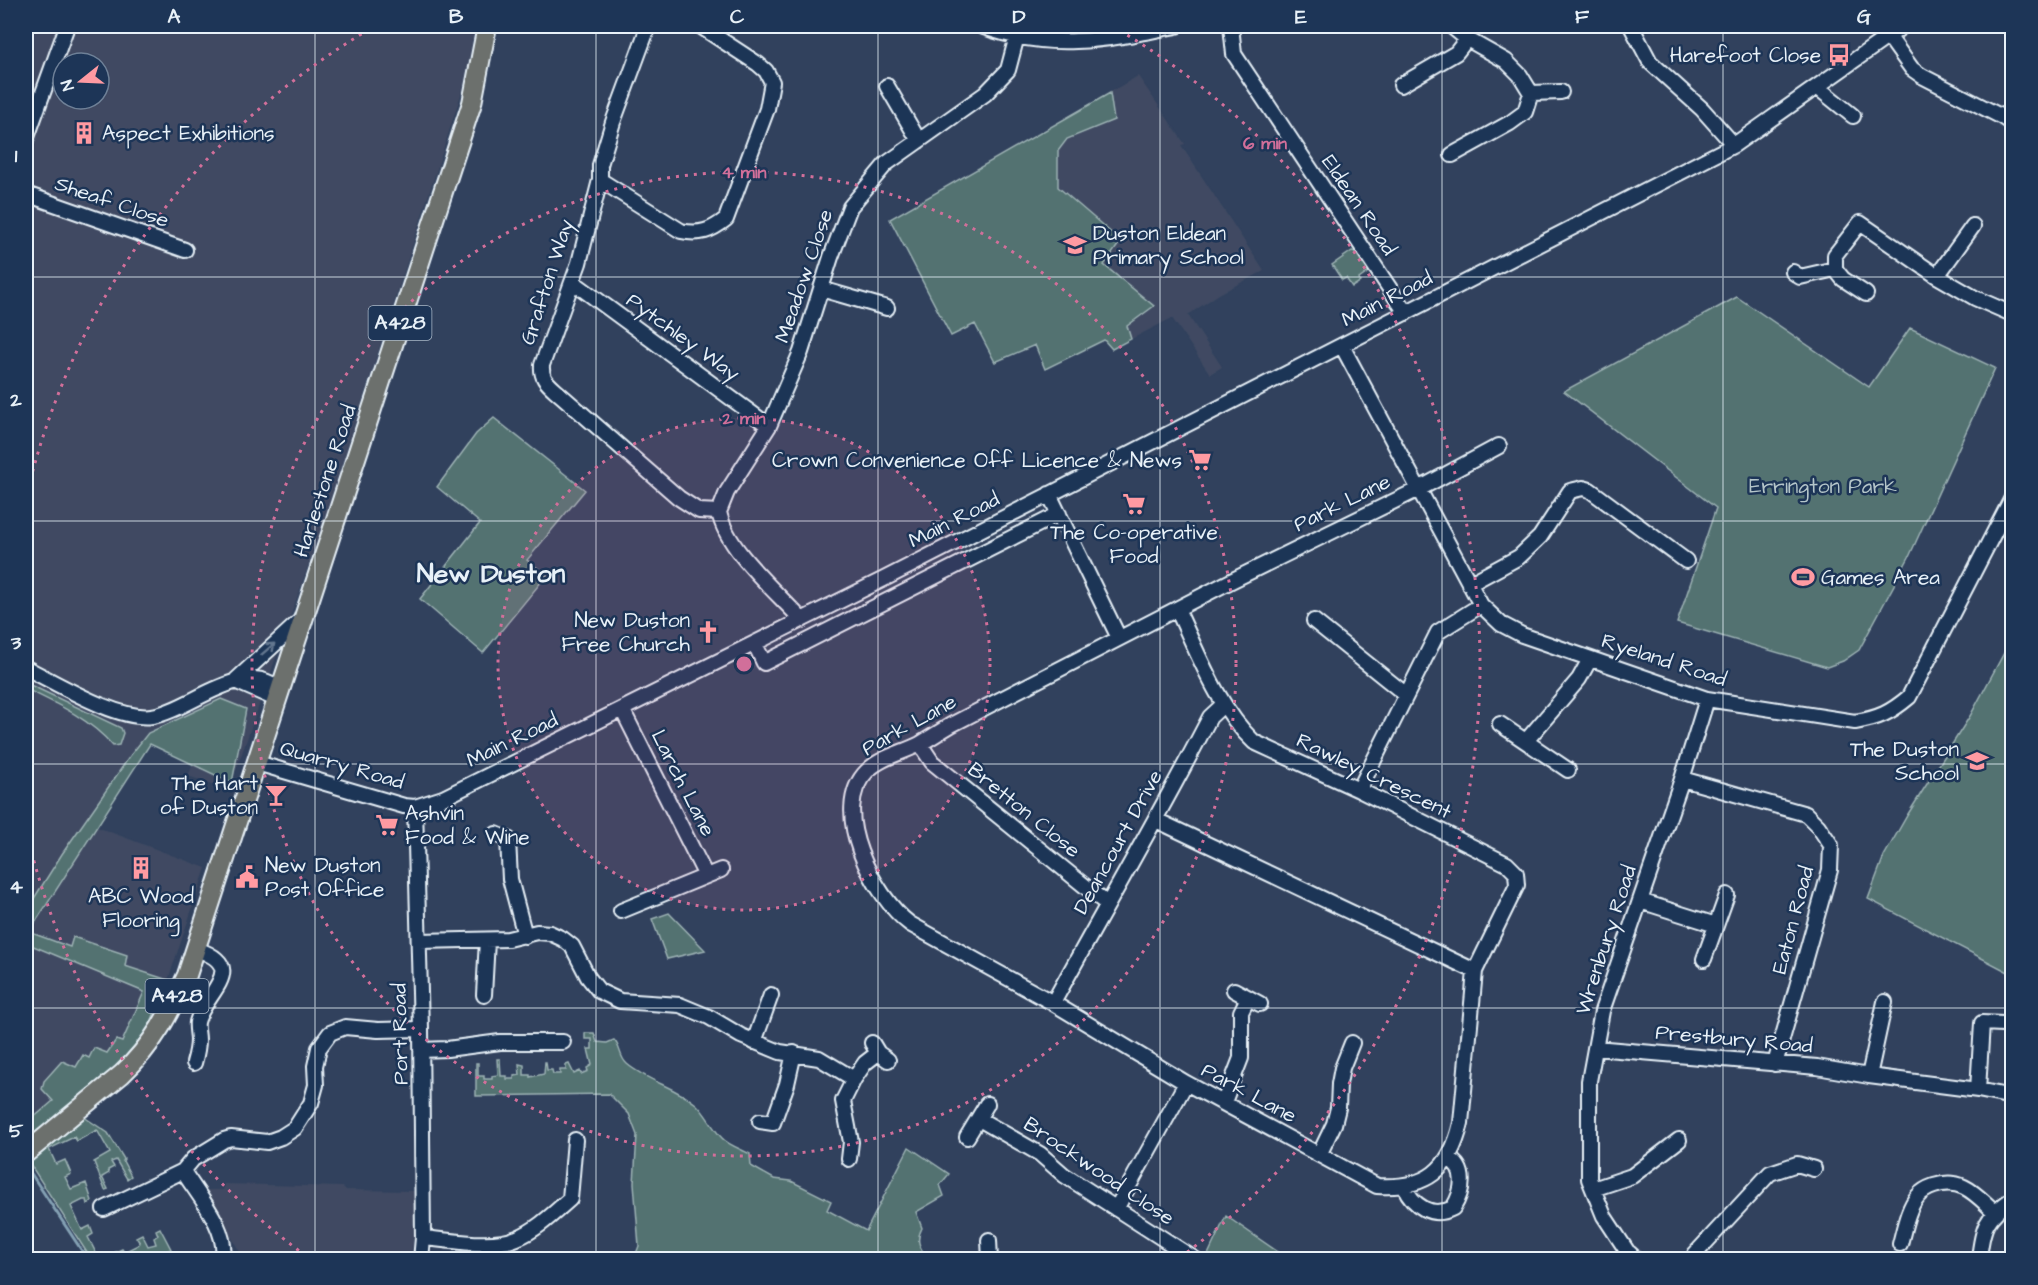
<svg xmlns="http://www.w3.org/2000/svg" width="2038" height="1285" viewBox="0 0 2038 1285" font-family="'Architects Daughter',sans-serif">
<rect width="100%" height="100%" fill="#31415d"/>
<filter id="ink" filterUnits="userSpaceOnUse"><feTurbulence type="fractalNoise" baseFrequency=".0167" numOctaves="2"/><feDisplacementMap in="SourceGraphic" scale="12" xChannelSelector="R" yChannelSelector="G"/><feConvolveMatrix kernelMatrix="1 2 1 2 8 2 1 2 1" color-interpolation-filters="sRGB"/></filter>
<g filter="url(#ink)">
<path fill="#3f4a62" fill-rule="evenodd" d="M26,26H475L466,79L320,533L229,790L188,776L193,764L150,744L97,827L206,868L168,980L147,1032L118,1065L33,1134L26,1126ZM63,63H99V99H63Z
M1138,76L1185,144L1181,145L1264,271L1219,294L1188,315L1222,367L1210,374L1172,318L1112,349L1104,340L1045,369L1035,345L995,362L975,324L951,336L890,219Z
M224,1184L343,1187L346,1190L415,1191L416,1223L411,1259H244L204,1190H223Z"/>
<path fill="#527271" stroke="#9db2b4" stroke-width="1.5" d="M1110,93L1114,120L1067,139L1058,151V187L1121,241L1104,265L1154,306L1127,326L1131,339L1112,349L1104,340L1045,369L1035,345L995,362L975,324L951,336L890,219Z
M1352,251L1356,252L1370,271L1359,279L1360,282L1352,287L1346,278L1342,280L1332,265Z
M1737,297L1869,387L1910,328L1995,368L1909,557L1859,650L1843,661L1827,667L1677,623L1716,508L1564,391Z
M494,418L585,490L527,560L547,575L483,653L420,599L480,523L437,487L476,434Z
M2012,638V974L1868,899L1884,856L1908,814L1970,716Z
M26,683L121,728L123,733L119,745L113,746C90,719 57,704 26,689Z
M221,699L246,709L232,783L150,744L29,932L70,947L73,937L127,955L125,966L168,980L147,1032L118,1065L26,1140V1112L32,1119L53,1101L42,1089L44,1081L62,1061L76,1067L83,1055L89,1058L94,1048L107,1053L116,1040L122,1042L144,992L26,943V911L62,854L130,756L148,733Z
M669,913L705,950L667,959L652,919Z
M585,1033H594L597,1042L607,1043L614,1040C621,1047 619,1057 627,1064C647,1081 675,1087 696,1104C706,1113 712,1128 722,1138C728,1145 741,1149 750,1154L751,1166L774,1179L791,1181L831,1201L827,1210L866,1231L909,1147L949,1174L940,1185L944,1196L916,1212L922,1228C915,1241 920,1247 927,1259H634L639,1246L634,1183L637,1135L629,1114L609,1094L476,1096V1063H478V1076H484V1079H492V1076L498,1075L497,1059H500L501,1076H507V1079H514V1076L520,1075L519,1064L524,1065V1075H530V1077L544,1074L545,1062H546L547,1070H552L553,1074H560V1070H566V1065L569,1064L574,1074L580,1071L581,1074L588,1071L587,1068L592,1065L588,1049H592V1039H585Z
M84,1117L108,1133L124,1159L123,1161L131,1176L127,1179L116,1160L111,1162L114,1167L108,1170L109,1173L102,1177L108,1189L105,1190L94,1162L110,1153L97,1130L77,1141L74,1137L49,1149L56,1164L65,1160L71,1174L65,1177L71,1189L86,1183L92,1201L88,1204L87,1200H83L71,1206L82,1230L90,1226L93,1234L88,1237L99,1259H91L28,1161Z
M1226,1216L1281,1254L1278,1259H1206Z
M160,1228L171,1249L151,1259H101L122,1249L124,1252L138,1245L140,1243L136,1237L142,1234L148,1246L156,1244L154,1238L158,1235L156,1230Z"/>
<g fill="none" stroke-linecap="round" stroke-linejoin="round">
<path stroke="#84a1b4" stroke-width="3" d="M26,1166L88,1260"/>
<g stroke="#e8f1f8" stroke-width="18">
<path id="minor" d="M651,26L647,30L613,122L600,165V180L579,263L542,365C541,377 546,382 555,390L679,498L699,511L719,512
M981,26C1051,52 1106,40 1176,26
M1231,26L1234,54L1406,313
M1451,26L1467,39L1506,61L1520,75L1531,93L1561,92
M1631,26L1650,62L1702,109L1734,145
M1889,37L1912,69L1922,76L2002,117L2012,124
M1401,85L1456,53L1467,39
M887,86L919,141
M1817,87L1853,116
M26,140L67,26
M1452,155L1510,123L1525,112L1531,93
M600,180L681,231C700,235 711,231 726,219L767,109L772,82L766,71L758,64L700,26
M26,194L185,250
M1793,272L1800,277L1835,269
M1937,276L1973,226
M573,282L769,426
M821,289L887,308
M1866,294L1843,279L1835,269V255L1860,223L1937,276L1975,298L2012,314
M1342,346L1481,605L1501,624L1522,635L1707,699L1855,722C1879,718 1890,713 1909,697L2012,498
M1049,494L1119,638
M719,512L727,492L769,426L801,352L831,257L850,207L886,164L985,94L1008,70L1017,36
M719,512C727,551 775,590 802,620
M1469,584L1519,557L1540,537L1570,491L1583,488L1590,490L1686,561
M1314,621L1405,694
M755,644L764,663L1059,514
M26,668C57,683 118,721 152,716C189,711 245,656 279,690
M236,680L303,618
M235,681L276,699
M622,709L706,876
M1500,724L1568,770
M1526,741L1579,679L1590,659
M920,744L932,762L1107,904
M257,763L404,806L415,807L443,798L884,579L1734,145L1903,26
M1682,779L1806,814L1818,826L1831,845L1830,870L1775,1064
M1359,790L1438,632L1481,605
M415,807L421,1029L423,1238L421,1260
M1156,820L1475,971L1517,885L1516,873L1507,864L1359,790L1254,742C1218,708 1198,653 1177,609
M496,834L508,839L510,879L525,936
M1640,901L1716,925
M621,911L721,870
M419,941L508,939L537,932L550,933L563,939L572,946L588,977L599,991L620,1001L680,1005L709,1017L741,1036L780,1052L819,1058L854,1079L843,1101L851,1142L849,1159
M1704,959L1727,895
M1475,971L1461,1123C1450,1171 1426,1189 1377,1186L1186,1083L1053,1003L910,924C874,897 828,810 867,771C881,757 902,753 920,744C930,738 941,731 951,725L1231,581L1419,489L1499,446
M1234,990L1260,1004
M484,995L487,940
M1053,1003C1105,908 1160,814 1210,717L1224,704
M754,1042L771,995
M872,1043L878,1053L888,1060
M1595,1048L1817,1067L1869,1076L1978,1090L2012,1097
M421,1050L447,1049L500,1042H563
M194,1063C196,1056 198,1048 198,1040C198,1034 196,1028 197,1022C204,993 251,967 196,949
M1869,1076L1885,1002
M854,1079L865,1063L878,1053
M1978,1090L1982,1023L2003,1024
M1224,1102L1241,1058V1012L1248,998
M979,1119L1040,1154L1064,1175L1196,1260
M760,1121L773,1123L787,1084L794,1053
M967,1137L987,1104
M1319,1155L1334,1124L1338,1108L1339,1084L1342,1068L1352,1043
M183,1171C199,1197 228,1228 223,1260
M1404,1186C1413,1206 1432,1219 1453,1208C1463,1192 1468,1168 1448,1158
M1593,1189L1632,1176L1679,1140
M104,1209L183,1171L193,1159L224,1140L231,1138L267,1142L281,1137L295,1128L311,1103L316,1085L315,1066L319,1048L330,1033L345,1027L378,1030L421,1029
M1116,1209L1186,1083
M423,1238C450,1240 492,1249 517,1238C537,1230 554,1213 570,1199L575,1140
M989,1240L990,1260
M1900,1244C1904,1229 1908,1207 1918,1196C1922,1191 1928,1188 1934,1186C1962,1177 1975,1194 1994,1211
M1637,1260L1627,1251L1604,1216L1589,1179V1081L1602,1011L1682,779L1707,699
M1693,1260L1695,1254L1770,1173L1797,1164L1814,1169
M1979,1260C1982,1227 1986,1217 2012,1199"/>
</g>
<g stroke="#e8f1f8" stroke-width="22">
<path id="major" d="M26,1153L122,1074C154,1044 169,1014 187,975L472,103L487,26"/>
</g>
<use href="#minor" stroke="#1d3557" stroke-width="14"/>
<use href="#major" stroke="#6c706d" stroke-width="18"/>
</g>
<defs><path id="oneway-shaft" d="M-6 0H5M1.5-3L5.5 0L1.5 3" fill="none" stroke-width="1.6" stroke-linecap="round" stroke-linejoin="round" transform="scale(1.5)"/></defs>
<use stroke="#64778f" href="#oneway-shaft" transform="translate(268 649) rotate(-41)"/>
</g>
<path fill="none" stroke="#e8f1f8" stroke-width="1.5" stroke-opacity="0.55" d="M315,26V1260M596,26V1260M878,26V1260M1160,26V1260M1442,26V1260M1723,26V1260M26,277H2012M26,521H2012M26,764H2012M26,1008H2012"/>
<circle cx="744" cy="664" r="246" fill="#d16f9a" fill-opacity=".12"/>
<g fill="none" stroke="#d16f9a" stroke-width="3" stroke-dasharray="3 6">
<circle cx="744" cy="664" r="246"/>
<circle cx="744" cy="664" r="492"/>
<path d="M306 1256A737 737 0 0 1 26 830M26 498A737 737 0 0 1 375 26M1112 26A737 737 0 0 1 1182 1256"/>
</g>
<defs>
<g id="bus-bare" transform="scale(1.8)"><path d="M-5-6H5V4H4V6H2V4H-2V6H-4V4H-5ZM-3.5-4V0h7V-4ZM-3.5 1.2v1.5H-2V1.2ZM2 1.2v1.5H3.5V1.2Z" fill="#ff9aa2" stroke="#1d3557" stroke-width="2.5" paint-order="stroke"/></g>
<g id="building-bare" transform="scale(1.8)"><path d="M-4-6H4V6H1V3H-1V6H-4ZM-2.5-4.3h1.7v1.8h-1.7ZM.8-4.3h1.7v1.8H.8ZM-2.5-1h1.7V.8h-1.7ZM.8-1h1.7V.8H.8Z" fill="#ff9aa2" stroke="#1d3557" stroke-width="2.5" paint-order="stroke"/></g>
<g id="school-bare" transform="scale(1.8)"><path d="M0-5L7-2L0 1L-7-2ZM-4 1L0 2.5L4 1V4Q0 6-4 4Z" fill="#ff9aa2" stroke="#1d3557" stroke-width="2.5" paint-order="stroke"/></g>
<g id="supermarket-bare" transform="scale(1.8)"><path d="M-6-5.5h2.5l.6 2H6L4.5 2H-2.5L-4.4-4H-6ZM-1.5 3.2a1.3 1.3 0 1 0 .1 0ZM3 3.2a1.3 1.3 0 1 0 .1 0Z" fill="#ff9aa2" stroke="#1d3557" stroke-width="2.5" paint-order="stroke"/></g>
<g id="stadium-bare" transform="scale(1.8)"><path d="M0-5a6.5 5 0 1 0 0 10a6.5 5 0 1 0 0-10ZM-3.5-1.8h7v3.6h-7Z" fill="#ff9aa2" stroke="#1d3557" stroke-width="2.5" paint-order="stroke"/></g>
<g id="church-bare" transform="scale(1.8)"><path d="M-1.2-6h2.4v3.5h3.3v2.4h-3.3V6h-2.4V-.1h-3.3v-2.4h3.3Z" fill="#ff9aa2" stroke="#1d3557" stroke-width="2.5" paint-order="stroke"/></g>
<g id="bar-bare" transform="scale(1.8)"><path d="M-6-5H6L.8 .8V4.5H3.5V6h-7V4.5H-.8V.8Z" fill="#ff9aa2" stroke="#1d3557" stroke-width="2.5" paint-order="stroke"/></g>
<g id="civic-bare" transform="scale(1.8)"><path d="M-.6-6.5H3V-4.5H.6V-3L4-1V1h2V6H-6V1h2V-1L-.6-3ZM-1.2 2.5V6h2.4V2.5Z" fill="#ff9aa2" stroke="#1d3557" stroke-width="2.5" paint-order="stroke"/></g>
</defs>
<g fill-rule="evenodd">
<use href="#bus-bare" x="1839" y="55"/>
<use href="#building-bare" x="84" y="133"/>
<use href="#school-bare" x="1075" y="245"/>
<use href="#supermarket-bare" x="1200" y="460"/>
<use href="#supermarket-bare" x="1134" y="504"/>
<use href="#stadium-bare" x="1803" y="577"/>
<use href="#church-bare" x="708" y="632"/>
<use href="#school-bare" x="1977" y="761"/>
<use href="#bar-bare" x="276" y="795"/>
<use href="#supermarket-bare" x="387" y="825"/>
<use href="#building-bare" x="141" y="868"/>
<use href="#civic-bare" x="247" y="877"/>
</g>
<g text-anchor="middle" dominant-baseline="central" stroke-width="5" stroke-linejoin="round" paint-order="stroke">
<g fill="#1d3557" stroke="#abb9c8" stroke-width="1.5">
<rect x="368.5" y="306" width="63" height="34" rx="4.5"/>
<rect x="145.5" y="979" width="63" height="34" rx="4.5"/>
</g>
<g font-size="20" font-weight="bold" fill="#e8f1f8">
<text x="400" y="323">A428</text>
<text x="177" y="996">A428</text>
</g>
<g font-size="21" fill="#e8f1f8" stroke="#1d3557" text-anchor="end">
<text x="1821" y="55">Harefoot Close</text>
<text x="102" y="133" text-anchor="start">Aspect Exhibitions</text>
<text x="1093" y="233" text-anchor="start">Duston Eldean<tspan x="1093" dy="24">Primary School</tspan></text>
<text x="1182" y="460">Crown Convenience Off Licence &amp; News</text>
<text x="1134" y="532" text-anchor="middle">The Co-operative<tspan x="1134" dy="24">Food</tspan></text>
<text x="1821" y="577" text-anchor="start">Games Area</text>
<text x="690" y="620">New Duston<tspan x="690" dy="24">Free Church</tspan></text>
<text x="1959" y="749">The Duston<tspan x="1959" dy="24">School</tspan></text>
<text x="258" y="783">The Hart<tspan x="258" dy="24">of Duston</tspan></text>
<text x="405" y="813" text-anchor="start">Ashvin<tspan x="405" dy="24">Food &amp; Wine</tspan></text>
<text x="265" y="865" text-anchor="start">New Duston<tspan x="265" dy="24">Post Office</tspan></text>
<text x="141" y="896" text-anchor="middle">ABC Wood<tspan x="141" dy="24">Flooring</tspan></text>
</g>
<g font-size="21" fill="#e8f1f8" stroke="#1d3557">
<text transform="translate(112 202) rotate(19)">Sheaf Close</text>
<text transform="translate(1359 205) rotate(56)">Eldean Road</text>
<text transform="translate(804 276) rotate(-71)">Meadow Close</text>
<text transform="translate(547 282) rotate(-72)">Grafton Way</text>
<text transform="translate(1387 299) rotate(-27)">Main Road</text>
<text transform="translate(683 337) rotate(36)">Pytchley Way</text>
<text transform="translate(325 481) rotate(-72)">Harlestone Road</text>
<text transform="translate(1342 503) rotate(-26)">Park Lane</text>
<text transform="translate(954 520) rotate(-27)">Main Road</text>
<text transform="translate(1664 660) rotate(18)">Ryeland Road</text>
<text transform="translate(909 725) rotate(-29)">Park Lane</text>
<text transform="translate(512 740) rotate(-26)">Main Road</text>
<text transform="translate(342 765) rotate(16)">Quarry Road</text>
<text transform="translate(1374 776) rotate(26)">Rawley Crescent</text>
<text transform="translate(683 783) rotate(63)">Larch Lane</text>
<text transform="translate(1024 810) rotate(39)">Bretton Close</text>
<text transform="translate(1118 842) rotate(-61)">Deancourt Drive</text>
<text transform="translate(1793 920) rotate(-75)">Eaton Road</text>
<text transform="translate(1606 940) rotate(-72)">Wrenbury Road</text>
<text transform="translate(400 1034) rotate(-91)">Port Road</text>
<text transform="translate(1734 1039) rotate(5)">Prestbury Road</text>
<text transform="translate(1249 1093) rotate(28)">Park Lane</text>
<text transform="translate(1099 1171) rotate(34)">Brockwood Close</text>
</g>
<g font-size="21" fill="#b4c5c9" stroke="#1d3557">
<text x="1823" y="486">Errington Park</text>
</g>
<g font-size="27" font-weight="bold" fill="#e8f1f8" stroke="#1d3557">
<text x="491" y="574">New Duston</text>
</g>
</g>
<circle cx="744" cy="664" r="9" fill="#d16f9a" stroke="#1d3557" stroke-width="3"/>
<g font-size="18" text-anchor="middle" font-weight="bold" fill="#d16f9a" stroke="#1d3557" stroke-width="5" stroke-linejoin="round" paint-order="stroke">
<text x="1265" y="149">6 min</text>
<text x="744" y="178">4 min</text>
<text x="744" y="424">2 min</text>
</g>
<rect width="2038" height="1285" fill="none" stroke="#1d3557" stroke-width="66"/>
<g transform="translate(81 81) rotate(252)"><circle r="28" fill="#1d3557" stroke="#6e8097" stroke-width="1.5"/>
<path d="M0-4.5L10 22L0 15L-10 22Z" fill="#ff9aa2"/>
<text y="-9" font-size="16" font-weight="bold" text-anchor="middle" fill="#e8f1f8">N</text>
</g>
<rect x="33" y="33" width="1972" height="1219" fill="none" stroke="#e8f1f8" stroke-width="2"/>
<g font-size="20" text-anchor="middle" font-weight="bold" fill="#e8f1f8">
<text x="174" y="23">A</text>
<text x="456" y="23">B</text>
<text x="737" y="23">C</text>
<text x="1019" y="23">D</text>
<text x="1301" y="23">E</text>
<text x="1582" y="23">F</text>
<text x="1864" y="23">G</text>
<text x="16" y="162">1</text>
<text x="16" y="406">2</text>
<text x="16" y="649">3</text>
<text x="16" y="893">4</text>
<text x="16" y="1137">5</text>
</g>
</svg>
